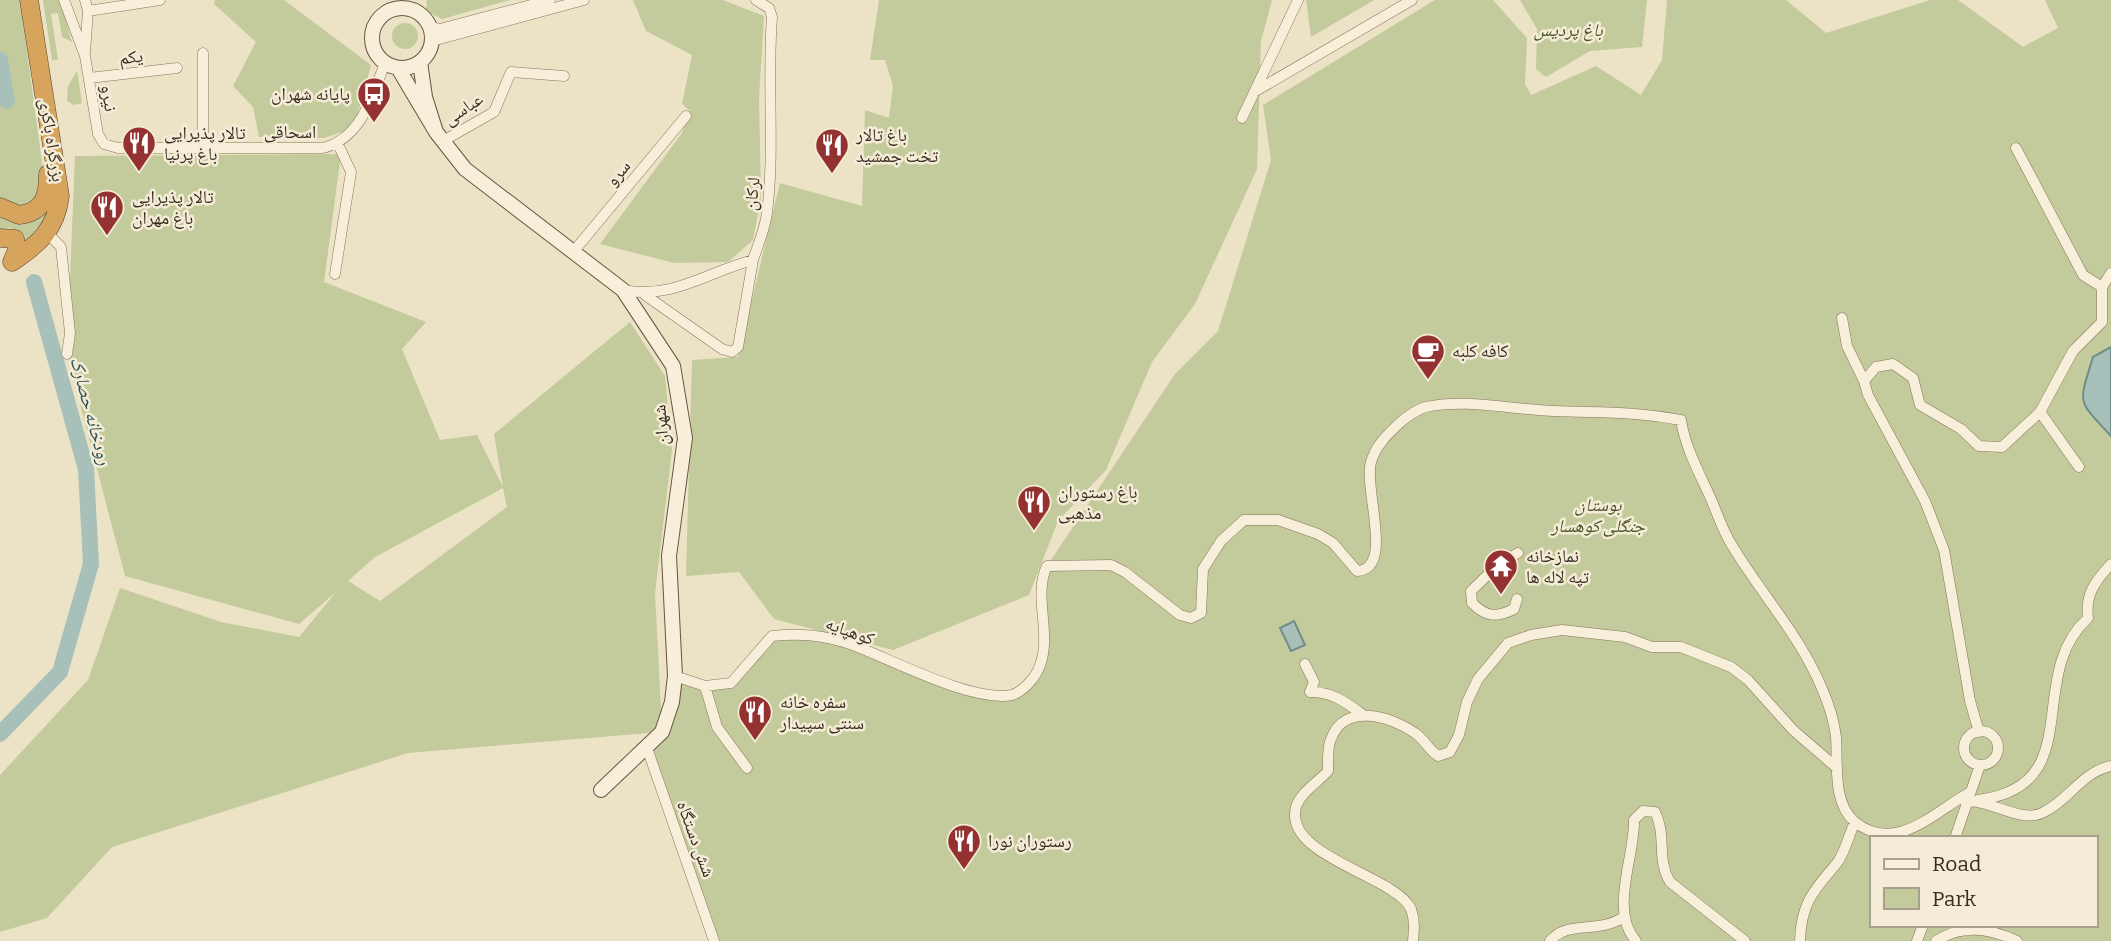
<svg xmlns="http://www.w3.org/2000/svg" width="2111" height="941" viewBox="0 0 2111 941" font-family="Bitter,'Noto Naskh Arabic',serif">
<rect width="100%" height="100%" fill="#ece2c6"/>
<path fill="#c3ca9b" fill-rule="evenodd" d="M0,0H20L46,192L28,211L0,202Z
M43,0H60L72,42L62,37L58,13L51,14L58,60H52Z
M215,0H284L371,65L354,128L324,138L259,137L253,107L233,86L256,42L214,4Z
M427,0H510L442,19L426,11Z
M633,0H723L764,16L759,97L761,197L753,240L728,262L674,263L600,244L682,133L690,111L682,104L692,55L646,31Z
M879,0H1272L1261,41L1257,169L1195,304L1152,362L1106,470L1058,521L1029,595L893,650L774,619L739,572L686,576L692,360L738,357L780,183L862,206L865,110L889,118L893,86L885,60H870Z
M1306,0H1374L1311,37Z
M1435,0H1493L1527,38L1525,84L1531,95L1596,66L1641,95L1662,60L1667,0H1786L1826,33L1930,0H1958L2023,47L2058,28L2045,0H2111V941H714L647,748L661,732L408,753L112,847L47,918L0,932V775L88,680L120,588L221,622L299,637L336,592L299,624L125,576L67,354L75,156L341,154L324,282L426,322L402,349L440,440L477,435L503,487L494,434L630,322L665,376L672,450L655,593L662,729L675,676L705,686L731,683L772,636L807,633L944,683L1012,695L1039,669L1047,566L1175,374L1218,331L1271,160L1263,105ZM503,488L507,507L380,601L348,581L375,557ZM1871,838H2095V925H1871Z
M1520,0H1647L1642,47L1590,51L1546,77L1536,69L1537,29Z
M392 36a13 13 0 1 1 26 0a13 13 0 1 1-26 0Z
M77,71L82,103L74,105L67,101L68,86Z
M50,200L51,215L27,243L11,228L0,230V214Z"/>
<path fill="#a7c0b9" stroke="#6e8e87" stroke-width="2" d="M2111,347V436C2077,399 2078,406 2093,357Z
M1294,621L1305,645L1291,651L1280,628Z"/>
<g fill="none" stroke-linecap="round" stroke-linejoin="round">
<path stroke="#a7c0b9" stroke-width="16" d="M0,60L7,101
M0,734L60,672L91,564L86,469L34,282"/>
<g stroke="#87745d" stroke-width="11">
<path id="street" d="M64,0L85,56L98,134L104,144L118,148H323C362,138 372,96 385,63
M85,0L88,11L85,52
M88,11L160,0
M430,27L440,29L550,0
M432,41L584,0
M203,53V148
M89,78L177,68
M1254,92L1412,0
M1242,118L1298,0
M443,141L494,112L511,72L564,76
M2016,148L2083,275L2102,287
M47,233L61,247L70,333L67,354
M574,251L686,116
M335,274L351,172L338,144
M623,290C672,300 707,272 753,260C758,245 765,229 767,213C775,148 767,82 772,17L769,8L756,0
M645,295L722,349L732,352L738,347L753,260
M1842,318L1847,346L1864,381
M2040,412L2079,467
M1517,599L1514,609C1496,618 1486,617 1472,603L1471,591L1500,563L1518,553
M1305,664L1314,682L1310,692C1332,692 1344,701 1362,714
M675,676L705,686L731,683L772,636C800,633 823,635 850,644C889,658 972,703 1012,695C1022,692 1034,679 1038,670C1054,637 1032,597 1047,566L1111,565L1125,572L1180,615L1191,618L1201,613L1203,569L1221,541L1244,520H1278L1318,534L1333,543L1357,571C1395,570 1363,487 1371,462C1376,444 1390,432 1403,420C1410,415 1417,409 1426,407C1466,398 1513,410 1554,411C1601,413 1633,411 1681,420C1686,450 1699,472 1711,499C1718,515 1723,532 1733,547C1762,595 1802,638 1823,691C1829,705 1834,721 1836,737C1838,763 1832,803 1855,822C1896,855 1935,811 1969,793
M705,686L717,727L747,768
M1964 748a17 17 0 1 1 34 0a17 17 0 1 1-34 0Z
M1979,732L1970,701L1944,550L1925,501L1868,395L1864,381L1876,367L1893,364L1913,378L1920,405L1961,429L1979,446L2002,447L2040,412L2073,351L2102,322V287L2111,273
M647,748L714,941
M1978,800C2090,786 2023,677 2088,618C2085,595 2095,581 2111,564
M1965,802C1990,798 2021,825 2044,812C2069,800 2082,772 2111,766
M1955,838L1980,765
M1413,941C1414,930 1415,920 1411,909C1395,875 1283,857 1296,807C1300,793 1318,782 1328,771C1328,761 1327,748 1331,739C1344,702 1391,716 1415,733C1424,739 1428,749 1438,756L1450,752L1459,735L1467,702L1478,679L1508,643L1531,635L1562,630L1625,637L1652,647H1681L1731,667L1748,680L1793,730L1837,768
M1550,941C1568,919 1599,935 1625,916
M1636,941C1609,911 1635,856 1634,820L1643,811L1655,812C1667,835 1656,859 1670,882L1745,941
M1800,941C1801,903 1814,890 1837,863C1845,853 1849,834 1855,822
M1917,941L1923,925
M1936,941C1962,924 1989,928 2017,941"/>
</g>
<g stroke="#695540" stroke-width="16">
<path id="secondary" d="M372 38a30 30 0 1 1 60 0a30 30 0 1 1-60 0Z
M398,68L436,132L425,97L420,62
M436,132L465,169L623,290L673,366L685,438L669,556L675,676L672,702L662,732L601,790"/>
</g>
<g stroke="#554331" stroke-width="19">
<path id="highway" d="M0,207L19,215C44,212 48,196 48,174
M0,238L15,239L17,250L12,262
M12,262C39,244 56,229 60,196L29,0"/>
</g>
<use href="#street" stroke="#f7efd9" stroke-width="10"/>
<use href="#secondary" stroke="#f7efd9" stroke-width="14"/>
<use href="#highway" stroke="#d6a45c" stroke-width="18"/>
</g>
<defs>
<g id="bus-pin" transform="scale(1.75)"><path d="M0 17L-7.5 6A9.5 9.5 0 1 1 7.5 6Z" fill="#933230" stroke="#f4ecd6"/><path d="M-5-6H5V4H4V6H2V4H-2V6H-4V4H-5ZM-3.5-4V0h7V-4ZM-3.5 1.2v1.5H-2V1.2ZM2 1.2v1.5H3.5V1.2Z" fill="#fff"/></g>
<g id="restaurant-pin" transform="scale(1.75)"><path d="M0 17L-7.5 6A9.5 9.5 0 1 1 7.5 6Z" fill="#933230" stroke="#f4ecd6"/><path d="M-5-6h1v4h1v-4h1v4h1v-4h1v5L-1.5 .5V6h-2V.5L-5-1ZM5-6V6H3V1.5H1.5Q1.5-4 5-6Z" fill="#fff"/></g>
<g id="cafe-pin" transform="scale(1.75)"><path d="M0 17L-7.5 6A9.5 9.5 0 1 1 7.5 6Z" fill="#933230" stroke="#f4ecd6"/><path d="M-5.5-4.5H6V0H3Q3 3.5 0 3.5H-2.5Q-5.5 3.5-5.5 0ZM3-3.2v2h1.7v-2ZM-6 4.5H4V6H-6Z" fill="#fff"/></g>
<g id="temple-pin" transform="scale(1.75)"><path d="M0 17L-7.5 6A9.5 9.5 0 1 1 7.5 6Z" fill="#933230" stroke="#f4ecd6"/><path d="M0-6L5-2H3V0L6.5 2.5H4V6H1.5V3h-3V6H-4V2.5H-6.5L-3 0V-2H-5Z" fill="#fff"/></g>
</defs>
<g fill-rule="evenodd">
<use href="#bus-pin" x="374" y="94"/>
<use href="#restaurant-pin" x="139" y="143"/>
<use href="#restaurant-pin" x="832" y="145"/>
<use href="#restaurant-pin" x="107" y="207"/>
<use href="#cafe-pin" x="1428" y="351"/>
<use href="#restaurant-pin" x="1034" y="502"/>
<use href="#temple-pin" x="1501" y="566"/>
<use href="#restaurant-pin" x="755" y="712"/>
<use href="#restaurant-pin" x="964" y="841"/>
</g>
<g text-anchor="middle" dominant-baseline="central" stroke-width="5" stroke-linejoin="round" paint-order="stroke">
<g font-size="18" font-style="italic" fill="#475327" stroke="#f4ecd6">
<text x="1568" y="30">باغ پردیس</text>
<text x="1598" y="505">بوستان<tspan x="1598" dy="21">جنگلی کوهسار</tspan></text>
</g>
<g font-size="18" fill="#382c20" stroke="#f4ecd6">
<text transform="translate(131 57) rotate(-7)">یکم</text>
<text transform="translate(109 98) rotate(81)">نیرو</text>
<text transform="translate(463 109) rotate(-34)">عباسی</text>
<text x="290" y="132">اسحاقی</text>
<text transform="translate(52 140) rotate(81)">بزرگراه باکری</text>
<text transform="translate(618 173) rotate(-50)">سرو</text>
<text transform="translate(752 194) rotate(-84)">لرکان</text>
<text transform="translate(661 425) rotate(-95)">شهران</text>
<text transform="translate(850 631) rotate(20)">کوهپایه</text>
<text transform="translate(696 839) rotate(70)">شش دستگاه</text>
</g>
<g font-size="18" fill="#382c20" stroke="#f4ecd6" text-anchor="start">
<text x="350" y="94" text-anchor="end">پایانه شهران</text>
<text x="164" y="133">تالار پذیرایی<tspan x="164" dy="21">باغ پرنیا</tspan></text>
<text x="856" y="135">باغ تالار<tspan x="856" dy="21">تخت جمشید</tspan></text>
<text x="132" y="197">تالار پذیرایی<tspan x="132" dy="21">باغ مهران</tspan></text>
<text x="1452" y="351">کافه کلبه</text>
<text x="1058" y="492">باغ رستوران<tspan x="1058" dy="21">مذهبی</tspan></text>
<text x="1526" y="556">نمازخانه<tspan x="1526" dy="21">تپه لاله ها</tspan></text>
<text x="780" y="702">سفره خانه<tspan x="780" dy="21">سنتی سپیدار</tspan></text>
<text x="988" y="841">رستوران نورا</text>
</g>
<g font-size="19" font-style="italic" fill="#305755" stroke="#f4ecd6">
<text transform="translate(91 411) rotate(75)">رودخانه حصارک</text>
</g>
</g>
<rect x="1870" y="836" width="228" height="91" fill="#f4ecd6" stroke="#a99f8d" stroke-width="2"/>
<rect x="1884" y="859" width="35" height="10" fill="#f7efd9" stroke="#a99f8d" stroke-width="2"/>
<text x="1932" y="871" font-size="21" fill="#382c20">Road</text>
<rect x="1884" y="888" width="35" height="21" fill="#c3ca9b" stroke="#a99f8d" stroke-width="2"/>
<text x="1932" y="906" font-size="21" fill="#382c20">Park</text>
</svg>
